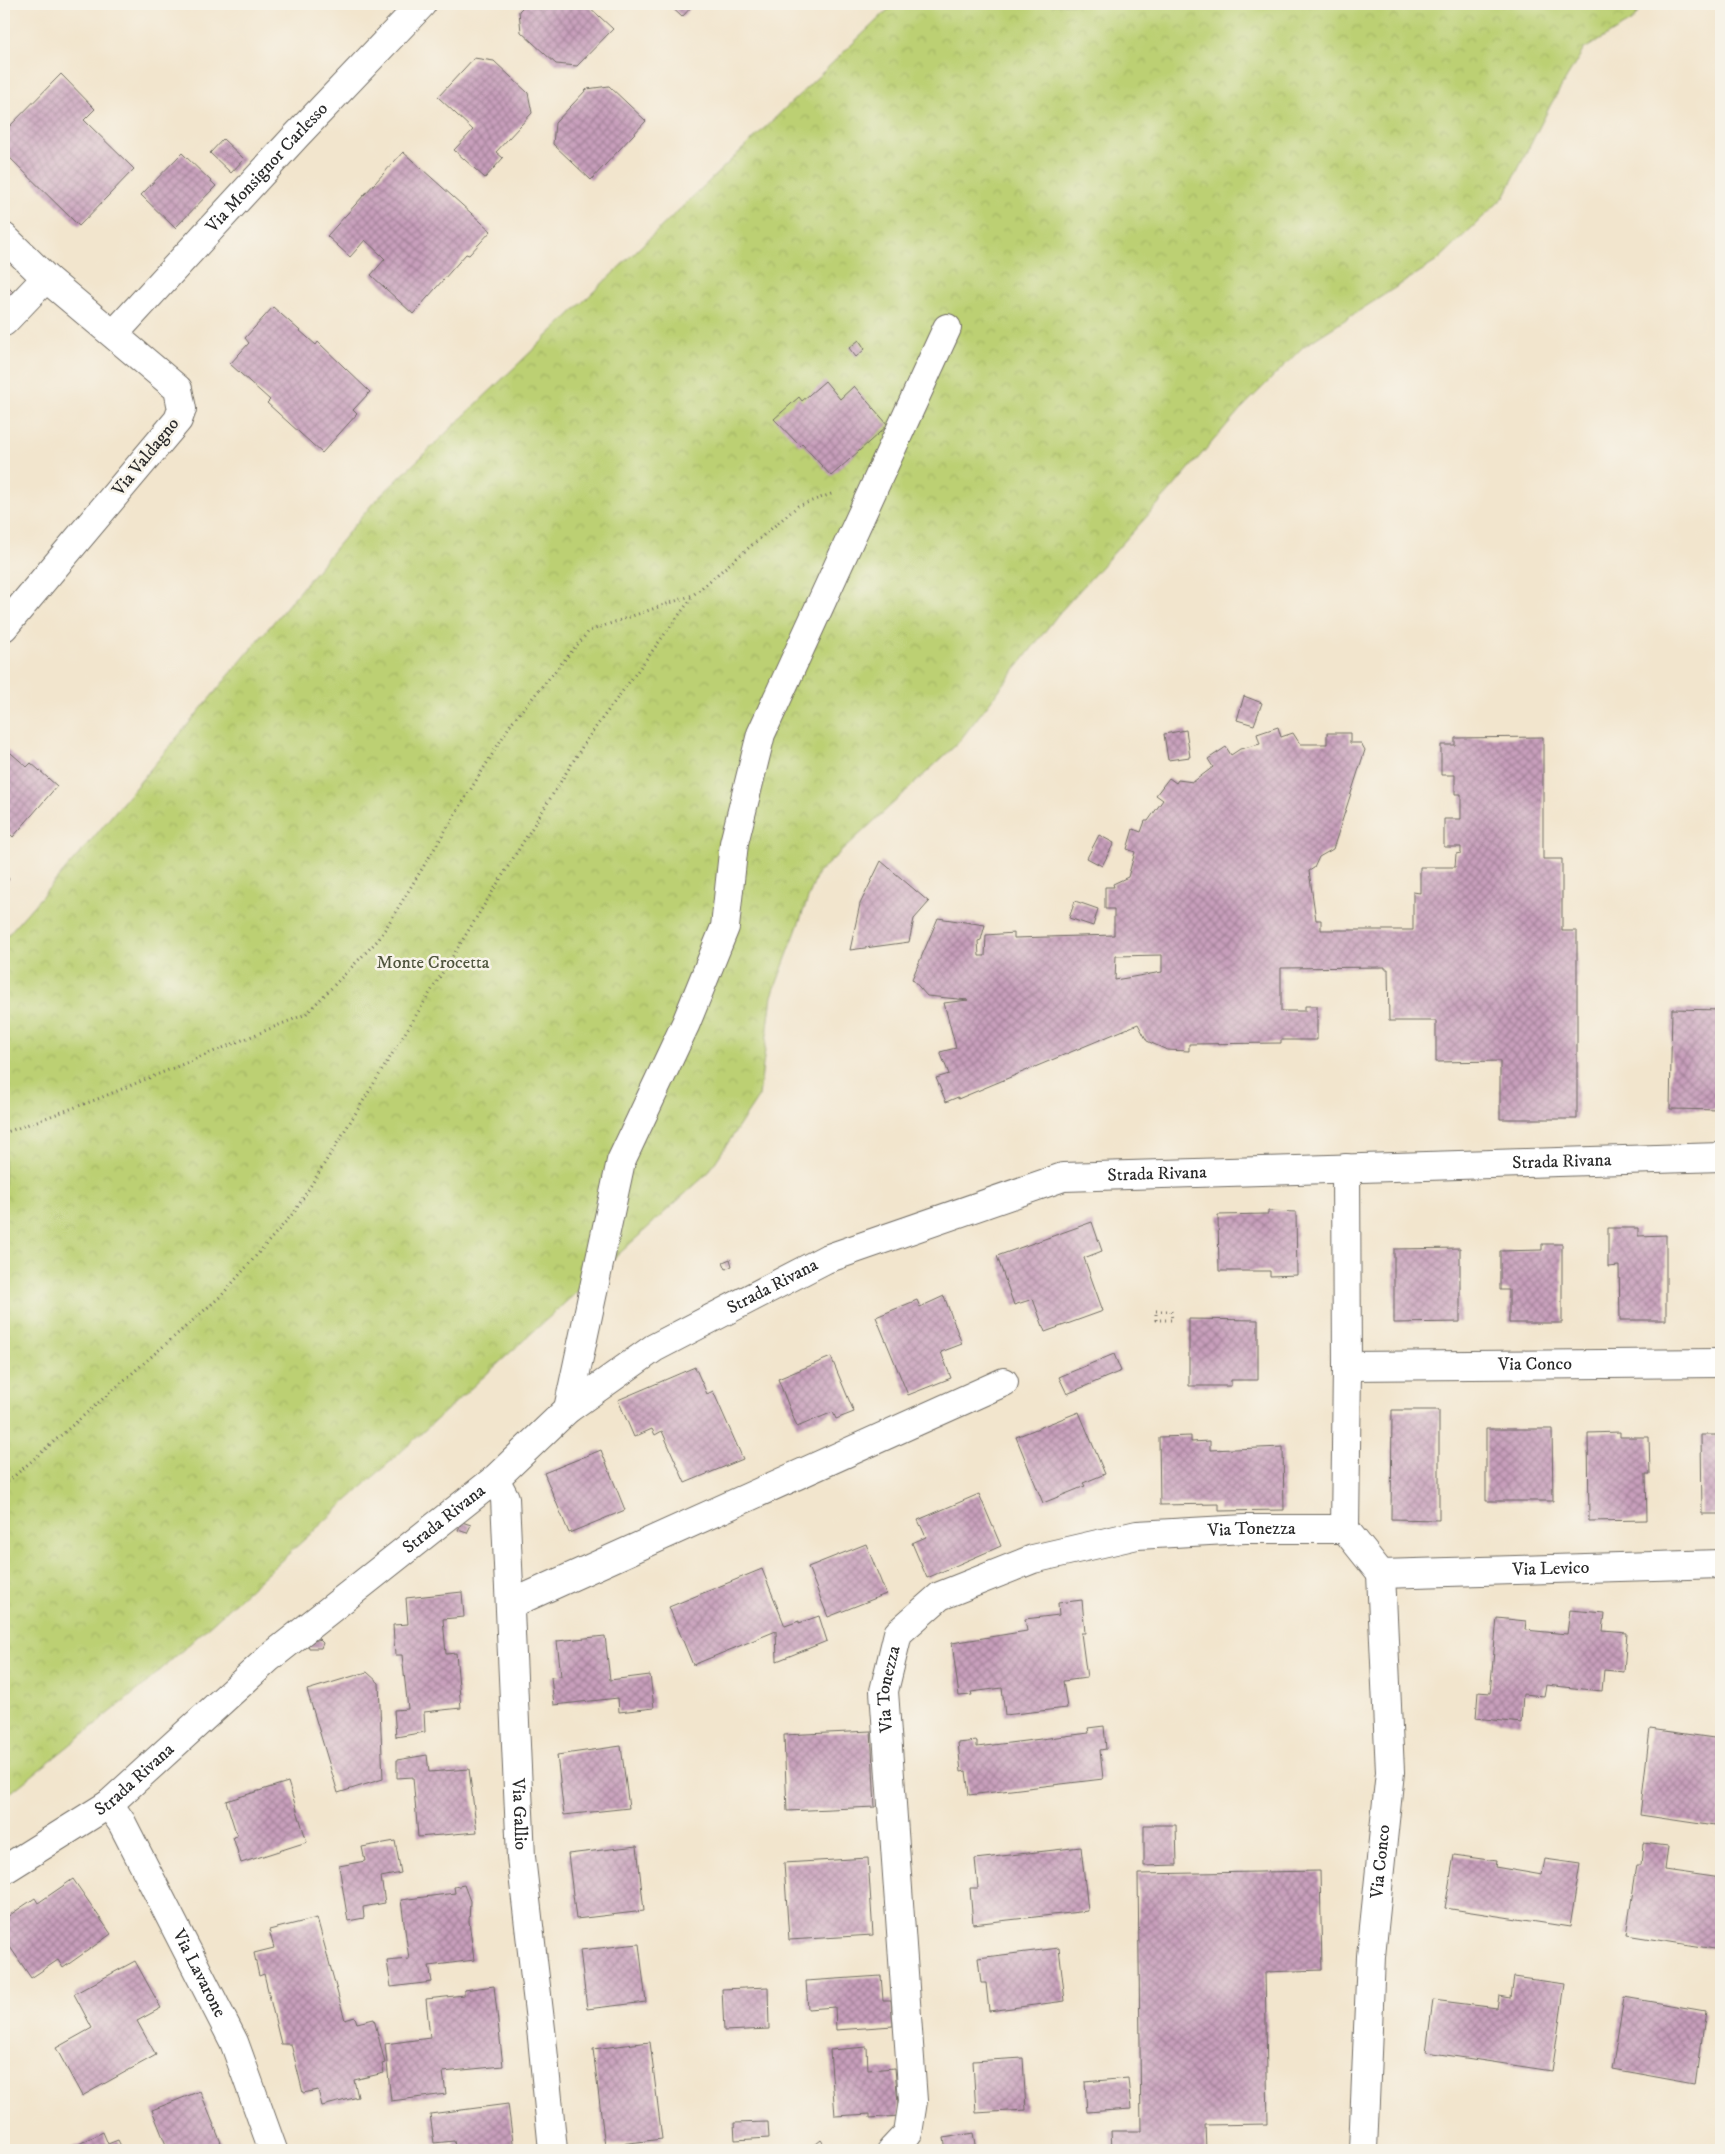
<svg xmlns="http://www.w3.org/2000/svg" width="1725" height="2154" viewBox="0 0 1725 2154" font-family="'IM FELL DW Pica',serif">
<defs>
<pattern id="park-crowns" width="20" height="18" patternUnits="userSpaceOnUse" patternTransform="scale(1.25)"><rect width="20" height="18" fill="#bcd073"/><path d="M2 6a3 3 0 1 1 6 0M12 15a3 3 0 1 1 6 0" fill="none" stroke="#a2b364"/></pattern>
<pattern id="building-cross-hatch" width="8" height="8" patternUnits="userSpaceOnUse" patternTransform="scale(1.25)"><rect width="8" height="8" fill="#c89fbc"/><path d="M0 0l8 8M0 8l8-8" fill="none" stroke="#a38299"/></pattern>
</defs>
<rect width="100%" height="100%" fill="#f7f3e8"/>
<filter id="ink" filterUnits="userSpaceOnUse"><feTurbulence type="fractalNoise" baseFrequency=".02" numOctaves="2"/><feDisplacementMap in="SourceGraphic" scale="10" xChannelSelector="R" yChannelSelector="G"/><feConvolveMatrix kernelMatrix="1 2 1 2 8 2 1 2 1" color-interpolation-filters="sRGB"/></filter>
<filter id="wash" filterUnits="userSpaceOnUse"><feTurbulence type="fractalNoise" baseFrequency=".0096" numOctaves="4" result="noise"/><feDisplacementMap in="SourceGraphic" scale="20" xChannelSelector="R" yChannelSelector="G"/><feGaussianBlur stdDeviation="1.12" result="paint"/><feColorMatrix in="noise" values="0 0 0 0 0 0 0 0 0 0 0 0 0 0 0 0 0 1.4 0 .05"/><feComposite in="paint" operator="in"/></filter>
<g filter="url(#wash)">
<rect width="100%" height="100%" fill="#f2e5cd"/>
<path fill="url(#park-crowns)" stroke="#747e4f" d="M894,4H1645L1632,21L1584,49L1551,104L1504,197L1437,261L1304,346L1239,411L1169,492L1060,612L957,744L817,874L772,996L759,1096L708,1173L143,1686L4,1798V939L88,844L373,503Z"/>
<g id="blocks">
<path fill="url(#building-cross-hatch)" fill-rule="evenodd" d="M526,4H586L613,29L577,66L556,64L521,32L519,11Z
M668,4H694L682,17Z
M474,58L494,61L528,93L532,113L496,152L503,158L485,178L454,150L473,130L438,97Z
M61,74L95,109L84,120L134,169L79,226L4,152V132Z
M609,86L646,121L591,180L553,144L555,123L587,89Z
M223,139L244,159L231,173L210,153Z
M403,152L491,231L469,255L466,254L413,314L371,275L385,259L381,255L365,240L350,257L327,236Z
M182,153L216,186L175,228L141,195Z
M4,283L16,295L4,308Z
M273,307L316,345L318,342L370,392L353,410L357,414L322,453L267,403L270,400L230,364L249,343L245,338Z
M859,340L865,349L856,357L849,348Z
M825,381L840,399L854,386L888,425L831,476L802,444L800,446L774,419L799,397L802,401Z
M1244,696L1262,703L1254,725L1237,720Z
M1278,727L1281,737L1293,733L1300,744H1327V733H1350V743H1361L1365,750L1333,849L1319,857L1314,868L1309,871L1316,920H1321V930H1413V892L1420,893V867H1455L1456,854L1461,853V847H1444V819H1461V794H1455V775H1441V745H1455V738L1543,737V859H1562V931H1577V1119H1500V1061L1436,1062V1021H1389L1388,969H1385V967L1281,968V1011H1305V1006H1317V1040H1281V1043L1189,1044V1051L1167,1050L1147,1041L1138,1024L958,1099V1097L946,1102L936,1078L949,1074L940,1052L956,1048L944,1003L968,1000L927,996L912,979L938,918L985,925L981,940L978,941L979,956H985L986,935L1014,933V938L1114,935V909H1105V887H1114L1113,884L1128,877L1135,852L1127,849L1133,829L1141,832L1145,821H1148L1163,800L1156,795L1169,778L1176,783L1178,780L1193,782L1213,767L1208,759L1226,747L1231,755L1240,749L1260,744L1257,734ZM1162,955V972L1115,980L1116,956Z
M1186,730L1190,757L1168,760L1164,734Z
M4,747L27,767L31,763L57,786L13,837L4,828Z
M1099,835L1114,843L1102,866L1087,858Z
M881,861L929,902L914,919L909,942L850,950L860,904Z
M4,874L9,879L4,885Z
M1075,901L1098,909L1093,926L1069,918Z
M1672,1009L1721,1010V1110L1670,1109Z
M1268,1211L1296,1212L1297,1275L1270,1276V1271H1219L1218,1215L1268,1214Z
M1092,1222L1102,1251L1084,1258L1103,1311L1045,1332L1033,1299L1014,1305L997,1256Z
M1608,1228H1638V1236L1666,1235V1320H1620L1619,1266L1608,1267Z
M1542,1244H1562V1323H1509V1290H1500V1251L1542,1250Z
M1460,1248V1322L1394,1323V1249Z
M730,1259L732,1266L726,1269L723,1262Z
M944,1296L962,1344L941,1352L951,1378L908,1395L876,1317L917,1300L920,1307Z
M1189,1319L1258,1320V1380H1231V1386H1189Z
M1114,1354L1121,1371L1067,1394L1059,1377Z
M831,1357L854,1412L836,1419L833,1412L797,1427L778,1379Z
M695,1367L707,1394L713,1391L743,1459L685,1483L662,1431L655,1435L652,1429L634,1437L618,1400Z
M1392,1410H1439V1520L1391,1519Z
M1079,1412L1105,1474L1083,1483L1085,1486L1043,1503L1016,1437Z
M1486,1429H1552L1553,1501H1486Z
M1620,1432V1437H1649L1650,1474H1646L1647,1520L1589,1521L1588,1433Z
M1701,1435H1721V1514H1702Z
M1191,1436V1442L1210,1441V1450L1283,1447L1284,1510L1219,1511V1504L1160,1505L1159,1437Z
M601,1450L625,1510L569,1533L544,1473Z
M979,1494L1001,1546L927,1578L912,1543L926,1537L918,1520Z
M462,1522L471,1525L467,1533L458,1530Z
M866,1544L886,1594L828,1617L808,1567Z
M762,1569L785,1626L799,1621V1623L819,1616L827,1641L777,1661L776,1631L693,1665L669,1607Z
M462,1592L464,1617L443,1619L446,1654L456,1653L461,1708L424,1712L425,1732L396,1737L394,1710L408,1709L402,1655H395L393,1625L408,1624L406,1598Z
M1082,1600L1085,1633H1081L1087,1678L1063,1681L1067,1708L1005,1715L1002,1688L971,1692L972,1695L959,1696L952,1643L1027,1631L1025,1619L1059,1615L1058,1603Z
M1570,1610L1605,1613L1603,1631L1627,1633L1624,1672L1604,1670L1602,1691L1546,1685L1544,1696L1523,1694L1521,1723L1476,1718L1478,1692L1490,1693L1497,1618L1526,1621L1525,1630L1567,1634Z
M605,1636L610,1680L650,1675L654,1708L619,1712L618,1698L554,1705L551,1677L561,1676L557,1641Z
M319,1639L323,1643L321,1648H309L308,1644Z
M367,1672L379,1683L383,1779L338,1793L307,1690Z
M1104,1726L1106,1749L1100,1750L1103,1779L969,1795L966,1771L961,1772L958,1743L977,1741V1747L1089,1733L1088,1728Z
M1650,1729L1721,1739V1827L1640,1815Z
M871,1731L875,1807L787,1811L784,1735Z
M621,1746L629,1808L564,1815L557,1755Z
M427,1755L429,1772L469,1769L477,1832L418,1837L413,1777L397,1778V1760Z
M288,1782L307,1842L241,1863L233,1837L237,1836L226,1801Z
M1144,1825H1176L1177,1865L1144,1866Z
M395,1841L401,1873L381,1877L385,1903L363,1907L364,1918L348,1921L339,1866L365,1861L362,1847Z
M1643,1843L1668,1846L1665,1870L1721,1878V1950L1626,1935L1637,1865H1641Z
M637,1846L644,1911L576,1919L568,1854Z
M1081,1847L1088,1911L973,1924L970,1888H978L975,1859Z
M1454,1855L1496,1861L1495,1867L1542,1875L1545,1859L1580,1864L1570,1927L1445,1908Z
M868,1858L873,1935L789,1940L784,1863Z
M1320,1871L1322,1970L1265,1972L1268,2124L1205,2125L1206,2150H1112L1111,2131H1141L1138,1874Z
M73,1879L111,1934L63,1968L58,1960L31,1978L4,1938V1919L35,1898L38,1903Z
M464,1885L470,1901L469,1921L474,1960L429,1966L432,1982L391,1987L387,1961L409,1959L401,1900L455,1893L454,1887Z
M317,1918L345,2020L355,2017L357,2023L374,2019L385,2063L382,2064L384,2073L354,2080L358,2097L322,2106L318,2090L303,2093L291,2044H281L264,1974L259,1976L254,1953L274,1948L269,1930Z
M639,1944L646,2002L587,2009L580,1950Z
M1059,1948L1065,2001L989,2011L986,1983H981L978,1958Z
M135,1961L161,2008L137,2021L156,2055L82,2096L56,2048L92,2028L74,1994Z
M881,1976L883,2000H891L893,2026L836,2030L835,2007L808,2009L806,1981Z
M1514,1977L1565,1984L1552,2071L1426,2052L1433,2000L1497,2008L1499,1996L1511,1998Z
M494,1986L503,2066L443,2072L446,2094L391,2101L385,2044L430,2038L426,1999L464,1995V1990Z
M768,1987L769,2029L724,2031L722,1989Z
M1624,1997L1705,2011L1695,2084L1612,2069Z
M650,2042L662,2139L605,2146L593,2049Z
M867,2047L868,2070L895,2068L899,2116L870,2118V2114L835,2116L830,2050Z
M1023,2058L1026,2110L976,2113L973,2061Z
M1128,2078L1131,2109L1087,2112L1085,2082Z
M200,2091L224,2150H168L152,2110Z
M508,2104L514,2150H456L454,2141L434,2143L430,2114Z
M4,2106L9,2117L4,2119Z
M768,2122L769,2138L735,2140L734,2123Z
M103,2132L108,2144L118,2140L123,2150H67Z
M973,2133L976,2150H946L944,2138Z
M821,2140L826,2147L822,2150H813L811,2148Z"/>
</g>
</g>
<g filter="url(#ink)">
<use href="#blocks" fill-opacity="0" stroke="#716c64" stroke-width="1"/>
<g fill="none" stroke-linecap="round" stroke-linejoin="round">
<g stroke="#716c64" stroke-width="30">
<g id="minor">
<path d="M4,237L46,278L178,389L182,409L178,420L4,627"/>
<path d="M4,322L46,278"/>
<path id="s1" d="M114,334L297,135L422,4"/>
<path d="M1346,1168L1347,1366L1345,1529L1381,1574"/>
<path id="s2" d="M1347,1366L1721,1363"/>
<path d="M568,1409L621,1161L686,1023L725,927L734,843L761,734L947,328"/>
<path id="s3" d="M495,1479L505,1498L521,1857L542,2038L553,2150"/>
<path id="s4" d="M1381,1574L1721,1564"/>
<path d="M511,1604L1004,1382"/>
<path id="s5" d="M109,1804L122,1823L234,2042L273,2150"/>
<path id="s6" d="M4,1870L109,1804L269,1658L495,1479L568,1409L654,1348L826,1259L1063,1177L1721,1157"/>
<path id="s7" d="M892,2150L908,2133L913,2101L884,1691L898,1633L940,1596L1033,1559L1137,1535L1245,1529H1345"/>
<path id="s8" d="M1363,2150L1371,1956L1390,1772L1381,1574"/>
</g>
</g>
<path stroke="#716c64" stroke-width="3" stroke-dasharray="1 4" stroke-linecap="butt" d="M4,1133L95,1100L306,1014L379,939L512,722L589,631L693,595L798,506L834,493
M1156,1311H1171L1172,1320H1156Z
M4,1485L222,1295L295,1211L587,739L693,596"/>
<use href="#minor" stroke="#fff" stroke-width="28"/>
</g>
</g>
<g text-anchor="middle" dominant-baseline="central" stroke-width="5" stroke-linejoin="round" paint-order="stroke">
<g font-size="18" fill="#2b2b2b" stroke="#f7f3e8">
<text stroke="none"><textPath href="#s1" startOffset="226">Via Monsignor Carlesso</textPath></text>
<text transform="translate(146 457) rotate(-51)">Via Valdagno</text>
<text stroke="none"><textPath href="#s6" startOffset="1779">Strada Rivana</textPath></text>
<text stroke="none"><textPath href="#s6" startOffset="1374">Strada Rivana</textPath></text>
<text stroke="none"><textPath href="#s6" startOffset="969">Strada Rivana</textPath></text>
<text stroke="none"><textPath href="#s2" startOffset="188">Via Conco</textPath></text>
<text stroke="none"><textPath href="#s6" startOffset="564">Strada Rivana</textPath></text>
<text stroke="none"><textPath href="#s7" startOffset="904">Via Tonezza</textPath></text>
<text stroke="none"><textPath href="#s4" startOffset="170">Via Levico</textPath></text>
<text stroke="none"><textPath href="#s7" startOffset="469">Via Tonezza</textPath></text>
<text stroke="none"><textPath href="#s6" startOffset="159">Strada Rivana</textPath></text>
<text stroke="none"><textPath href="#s3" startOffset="338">Via Gallio</textPath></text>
<text stroke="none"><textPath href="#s8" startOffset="289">Via Conco</textPath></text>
<text stroke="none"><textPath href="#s5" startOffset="192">Via Lavarone</textPath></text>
</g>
<g font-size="18" fill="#4f543d" stroke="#f7f3e8">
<text x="433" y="963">Monte Crocetta</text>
</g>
</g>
<rect width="1725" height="2154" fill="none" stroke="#f7f3e8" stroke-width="20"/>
</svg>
